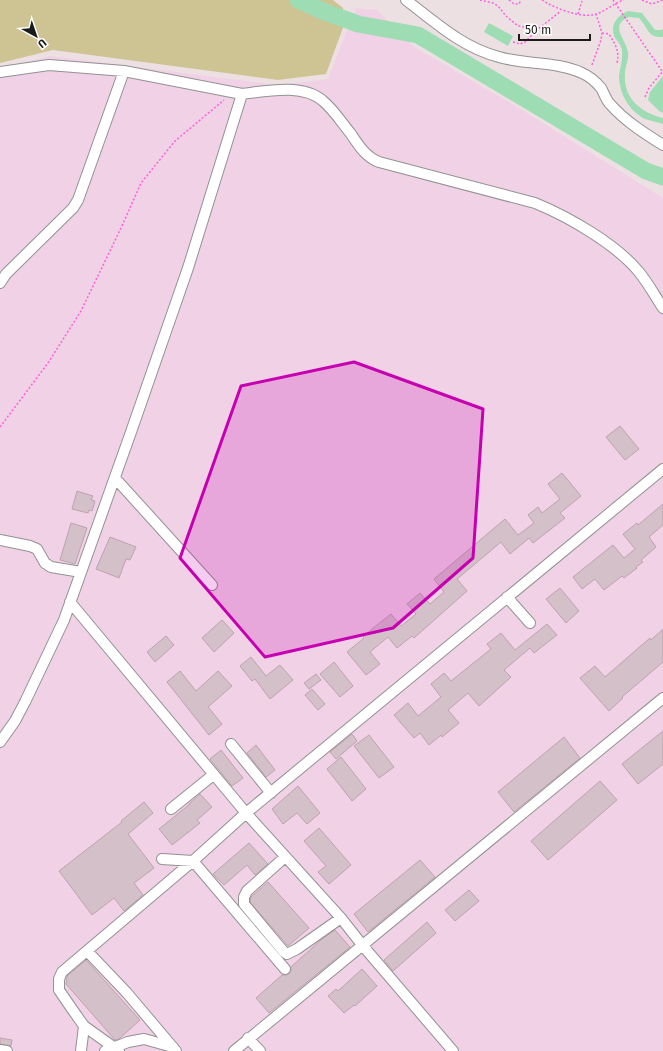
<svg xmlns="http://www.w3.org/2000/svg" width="663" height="1051" viewBox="0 0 663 1051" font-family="'Fira Sans',sans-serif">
<rect width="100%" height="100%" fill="#ede0e3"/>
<path fill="#f0d1e5" d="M356,8L377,10L414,47L514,105L663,198V1051H0V68L51,56L277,85L328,79Z"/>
<path fill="#cec392" d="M0,0H333L343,8L344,25L326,74L278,80L53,50L0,63Z"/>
<path fill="#9eddb3" d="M628,11L642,13L655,30H661L663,29V37C647,38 648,27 639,18L629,17C608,26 627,39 628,53C629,60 625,66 625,74C623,98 641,113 663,118V124C657,122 651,121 645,119C629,111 619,93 619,76C620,67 623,60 622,51C622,46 618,42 615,38C609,25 617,16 628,11Z
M489,23L513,36L508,46L484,32Z
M663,76V113L659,111L648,100L650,92Z"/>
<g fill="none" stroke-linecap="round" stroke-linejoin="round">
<path stroke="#9eddb3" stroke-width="17" d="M298,0L325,12L358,24L418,35L646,171L663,177"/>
</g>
<path fill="#d4c0c9" stroke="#bfa2af" d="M620,426L639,449L625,460L606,437Z
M562,473L581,496L560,513L565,518L533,543L529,538L510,554L501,542L457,579L467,591L414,638L412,636L397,648L388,637L370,652L380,664L366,675L347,652L364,638L363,637L372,629L391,614L401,626L416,614L407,604L420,593L430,604L444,592L434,579L505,519L518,535L534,523L528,515L538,507L542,513L560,499L548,484Z
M77,491L93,496L91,500L95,501L92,511L89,510L88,513L72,509Z
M663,504V525L649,537L656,547L641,560L643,562L636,567L637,568L624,578L622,576L604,590L595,579L582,589L573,577L613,545L624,558L635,549L623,534L637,523L638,525Z
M71,523L87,528L75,564L60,560Z
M110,537L136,547L130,560L126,559L119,578L96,569Z
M560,588L579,611L566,623L546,599Z
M222,620L234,633L214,652L202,638Z
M547,624L557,635L534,653L530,648L504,670L511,677L479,706L468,693L448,710L459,723L442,737L441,735L429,745L420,733L414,738L394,715L408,703L418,716L441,697L431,684L444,673L451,681L491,649L487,644L501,633L515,650Z
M663,629V662L622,697L623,698L609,711L580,678L595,666L605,677L650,638L651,640Z
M166,636L174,645L155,662L147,652Z
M251,657L266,676L280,665L293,680L270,699L255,679L252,681L240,666Z
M334,662L353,686L340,697L320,674Z
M180,671L196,691L218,671L232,686L208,707L222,724L209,735L167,682Z
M316,674L321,680L309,689L304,683Z
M312,689L325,704L318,710L305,695Z
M663,731V764L638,784L622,764Z
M352,734L357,741L336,759L330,752Z
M369,735L394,767L379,778L354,746Z
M564,737L580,758L514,812L498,792Z
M256,745L275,770L266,777L247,753Z
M221,750L243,778L232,786L210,759Z
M341,757L366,789L352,801L327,769Z
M600,781L617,800L548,860L531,841Z
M298,786L320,813L307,824L297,813L283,824L272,809Z
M200,794L212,807L197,820L200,823L172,845L159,829L190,804H189Z
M144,802L153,813L128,834L154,868L134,883L143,895L124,911L114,898L92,915L59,871L122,822L121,821Z
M319,828L351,865L329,884L318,872L326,866L304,841Z
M249,843L268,864L255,875L247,865L224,885L213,874Z
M420,860L435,877L368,932L354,914Z
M268,882L309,928L288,946L250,902L251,897Z
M469,890L479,901L455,921L445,910Z
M427,922L436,933L393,971L384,960Z
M335,930L350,947L269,1013L256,998L282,975H286L289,974L291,971V967L322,939Z
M86,960L140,1020L119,1039L115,1040L66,984L67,976Z
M362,969L377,986L355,1006L354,1005L344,1013L328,996L336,989L338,991Z
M0,1038L12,1040L11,1046L0,1044Z"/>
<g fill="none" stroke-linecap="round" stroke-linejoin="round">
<g stroke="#929292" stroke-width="12">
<path id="minor" d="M406,0C435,22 463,48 499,57C526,65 556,61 582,73C589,76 596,82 601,88C604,93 606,100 610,104C625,121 644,133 663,145
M0,72L49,65L124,71L242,94
M0,283L6,274L73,208L78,200L124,71
M115,478L212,585
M0,540L30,546L37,549L45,563L51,567L81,572
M507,597L530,623
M70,602L246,813L193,861L62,972L59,979V990L72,1009L84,1026L119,1051
M0,742L15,721L25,702L64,620L131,432L188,268L242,94C267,91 303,83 323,101C334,110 342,123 351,134C359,146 366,157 379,162L535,203C569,217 616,244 639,272C648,283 655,296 663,308
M231,744L271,793
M171,809L213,775
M285,857L247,891L244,897V904L284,952L287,954L297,949L341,918
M162,859L193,861L285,969
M87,951L127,993L176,1051
M248,1038L260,1051
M0,1050L7,1051
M81,1051L84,1026
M105,1051L128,1042L144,1039L173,1047
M234,1051L663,698
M453,1051L363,946L341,918L246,813L663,469"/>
</g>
<path stroke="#fe5fdd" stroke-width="1.5" stroke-dasharray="2 2" stroke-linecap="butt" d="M480,0L493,3L498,6L506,16L518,26L538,29
M509,0L514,4H519L521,0
M542,0C554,8 582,19 596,14C606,11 614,3 624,0
M613,0L662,71
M642,0L652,4L663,0
M578,14L582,1
M602,33L609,34C615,44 620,51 617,63
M513,42L520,44L525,42L538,29L561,11
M592,65L601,40L602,33L596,14
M645,97L649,88L663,71
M0,427L48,363L81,311L121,228L141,183L175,141L224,100"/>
<use href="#minor" stroke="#fff" stroke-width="10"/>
</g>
<path fill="#c600b1" fill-opacity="0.2" stroke="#c600b1" stroke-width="3" stroke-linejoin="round" d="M354,362L483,409L473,558L393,628L265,657L180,558L241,386Z"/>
<g transform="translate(36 36) rotate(140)" stroke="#ffffff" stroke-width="3" paint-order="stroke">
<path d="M0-3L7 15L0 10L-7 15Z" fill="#1b1b1b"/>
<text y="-6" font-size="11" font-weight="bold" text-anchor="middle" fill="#1b1b1b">U</text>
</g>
<path d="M519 34v6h71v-6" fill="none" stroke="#1b1b1b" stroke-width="2"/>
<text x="525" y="34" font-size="12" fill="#1b1b1b" stroke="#ffffff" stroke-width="3" paint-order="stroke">50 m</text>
</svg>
